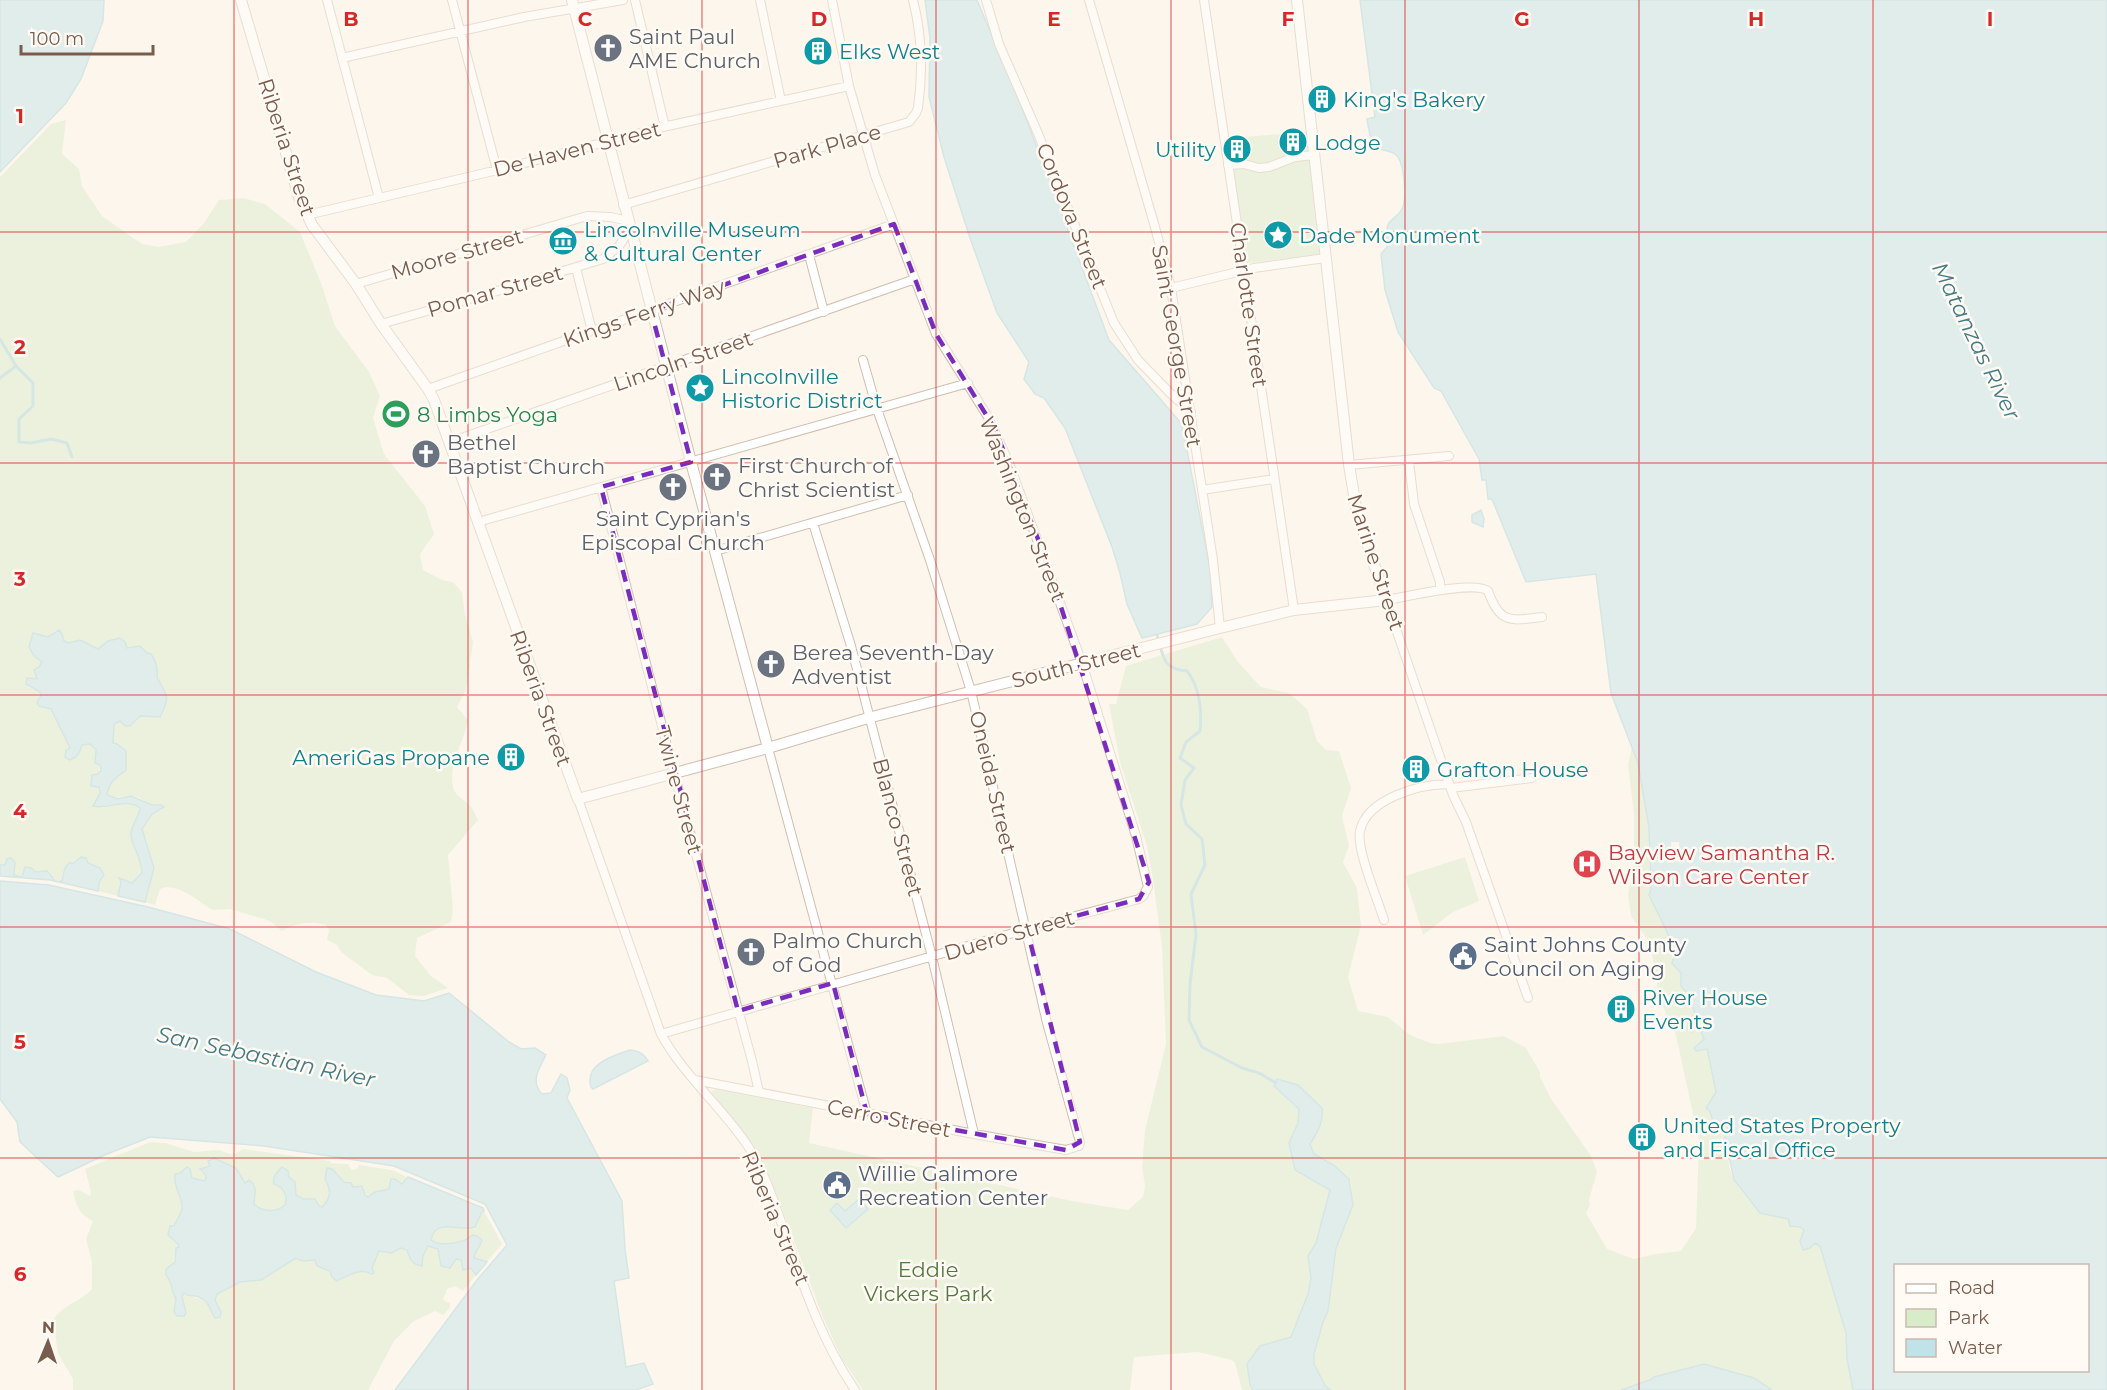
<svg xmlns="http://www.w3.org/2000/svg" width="2107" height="1390" viewBox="0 0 2107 1390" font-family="Montserrat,sans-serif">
<rect width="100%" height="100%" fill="#fdf6ec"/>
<path fill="#d8ecc9" d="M66,120L62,154L79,169L82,186L102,216L142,244L158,247L186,242L204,223L219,200L243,198L265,204L300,232L321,283L335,326L369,372L380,396L373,418L384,454L425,506L434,534L420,554L423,570L442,580L453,582L462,592L465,614L473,642L466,690L457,707L468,720C465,742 446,766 454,790C457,797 467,801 471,807C474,810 476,816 478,820L448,855L453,909L451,922L417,938L415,956L431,976L448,988L424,996L409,995L387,978L372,975L341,952L337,945L327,940L329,930L326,925C309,921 297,923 282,931L271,922L264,919L229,909L212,910C199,901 175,881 160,889L155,905L145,902L149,890L152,860L142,829L152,813L162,810L156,805C147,805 142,797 132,796C123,795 117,801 107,795C110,773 128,777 126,751L113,743L114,724L120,721L136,722L140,716L149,717L164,689L157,677C158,669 156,661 151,654L147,653L140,646L127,648L103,644L98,649L80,640L66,643L55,631L48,637L34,656L42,662L37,675L38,679L27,678L28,687L40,692L39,706L51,708L70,749L80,750L82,745L90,744C104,758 99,769 96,786L99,787L102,808C114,804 129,800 141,808C139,818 131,824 131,835C131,846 142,858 142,873L132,883L121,882L118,896L98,891L99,882L103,877L87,863L86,858L81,857L63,871L62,881L59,882L36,872L23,871L22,877L14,875L15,865H0V177L51,124Z
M1307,132L1320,255L1247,263L1229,138Z
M1222,637L1238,662L1261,687L1289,693L1307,709L1317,741L1326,750L1339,751L1351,788L1342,816L1349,846L1343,862L1357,888L1361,926L1348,977L1358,1011L1388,1017L1410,1035L1430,1043L1438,1044L1504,1036L1526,1048L1540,1072V1077L1550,1097L1591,1156L1597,1172L1589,1200L1590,1206L1586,1213L1607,1249L1634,1259L1655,1254L1681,1251L1696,1228L1699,1141L1674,1027L1670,1025L1659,995L1650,943L1631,916L1628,895L1634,860V814L1628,765L1632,747C1641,772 1647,802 1649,828C1651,851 1646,880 1653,902C1660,925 1676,941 1674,966L1681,973V986L1688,994L1696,1014L1693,1029H1701L1704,1039L1696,1046V1051L1707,1049L1708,1053L1716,1092L1709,1102L1707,1109L1710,1111V1117C1734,1131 1723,1159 1734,1180C1740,1191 1751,1202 1760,1213L1788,1219L1790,1226L1800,1227L1804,1230L1800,1241L1815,1242L1820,1246L1846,1333L1847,1359L1853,1390H1772L1754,1378L1702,1364L1654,1377L1650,1380L1621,1390H1331L1326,1387L1314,1364V1354L1323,1321L1328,1311L1336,1248L1353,1205L1351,1182L1335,1166L1314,1154L1310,1144L1319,1129L1298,1085L1277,1079L1274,1087L1299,1109L1298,1122L1289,1143L1295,1170L1330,1190L1316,1243L1308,1256L1311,1278L1308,1294L1291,1337L1260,1346L1250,1384L1253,1390H1242L1235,1363L1232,1360L1198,1352L1134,1357L1130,1390H863L842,1359L823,1317L769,1175L755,1147L712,1093L713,1090L716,1089L813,1108L809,1143L1072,1201L1128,1210L1143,1197L1145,1186L1142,1167L1145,1130L1166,1044L1162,947L1153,880L1147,846L1120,762L1109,704H1116L1126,666Z
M1465,857L1479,901L1453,912L1423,935L1405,876Z
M150,1142L165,1143L194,1152L219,1150L233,1155L243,1149L331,1161L330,1163L348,1164L352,1170L357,1169L359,1165L392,1170L407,1177L402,1185L391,1179L389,1189L375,1192L368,1197L360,1186L353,1187L328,1169L326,1181C333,1189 329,1200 322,1207L319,1206L315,1199H303L296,1195L295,1182L289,1177L279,1185C284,1193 288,1196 285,1206C276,1213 262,1212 254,1204C254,1193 238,1169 228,1164C224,1162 219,1160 214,1158L211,1165L200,1171L206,1175V1179L204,1181L192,1178L190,1169L180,1199C185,1210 178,1216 174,1226H170L168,1235L179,1244V1247L176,1249L170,1280L176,1299L174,1305L185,1308L182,1296L184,1292C194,1301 206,1294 211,1310L221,1312L215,1300L217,1294L240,1282L254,1281L266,1277L296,1258L302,1261L315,1260C323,1268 331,1272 338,1281L361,1271L372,1268L379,1251L402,1248L407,1250L411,1261L415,1264L423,1256L428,1246L438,1249L439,1260L441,1266L456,1259L461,1260L466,1270L471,1268L476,1275L463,1291L455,1286L447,1289L443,1300L450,1303V1308L443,1315L435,1311L414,1321L394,1341L368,1390H73V1379L58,1353L53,1320C65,1303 77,1304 92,1289V1262L86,1239L93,1221C79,1215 76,1205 73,1191L79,1190L90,1196L91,1192L85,1169Z
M484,1211L502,1244L487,1262L474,1258L478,1245L472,1235C461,1242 443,1248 431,1240C435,1220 459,1228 475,1227L482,1212Z"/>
<path fill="#bfe3e8" stroke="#a5d3da" stroke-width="1.5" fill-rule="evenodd" d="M0,0H104L103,21L81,79L66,103L0,172Z
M925,0H977L1024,113L1109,340L1182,424L1210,569L1212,607L1197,624L1142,638L1127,604L1120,573L1112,547L1065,428L1044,398L1035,394L1024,379L1029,362L997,313L970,238L944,157L929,97L930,38Z
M1360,0H2107V1390H1853L1847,1359L1846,1333L1820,1246L1815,1243L1810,1248L1803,1250L1800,1241L1804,1230L1800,1227L1790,1226L1788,1219L1760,1213L1734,1180L1724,1131L1720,1128L1718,1122L1712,1119L1710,1111L1706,1108L1716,1092L1708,1053L1707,1049L1696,1051L1694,1048L1704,1039L1700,1029H1694L1693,1032L1687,1029L1689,1019L1695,1014L1688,994L1681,986V973L1672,963L1675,954L1667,932L1649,895L1651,889L1649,827L1638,763L1611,693L1596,574L1526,582L1492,499H1488L1486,480H1482L1479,459L1441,391L1434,388L1398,332L1385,290L1381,254L1387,247C1387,240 1385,229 1389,223C1393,218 1399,215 1402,209C1407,200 1405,161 1395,154C1389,150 1379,150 1372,146L1367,119L1375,117ZM1896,1266H2088V1370H1896Z
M1481,510L1484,519L1483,527L1472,522V515Z
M59,630L62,634L64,641L68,643L80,640L98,649L108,641L120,638L125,642L127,648L140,646L147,653L151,654C156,661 158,669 157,677C167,697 171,695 160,717L140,716L130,726H125L120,721L114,724L113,743L117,744L126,751V770C116,778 109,781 107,795L118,799L131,796L152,805H161L164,807L152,814L142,829L154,868L145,902L118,896L121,882L119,878L132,883L142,873C142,858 131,845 131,835C131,824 139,818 140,808C125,797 109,810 93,806L100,793L99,787L91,786L92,775L98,774L101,770L100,765L95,763L96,750L90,744L82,745C80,753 77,758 69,760L65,757L66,750L70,748L51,709L39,706L37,703L41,695L40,692L26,684L27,678L37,679L34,670L39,667L42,662L34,656L29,647L33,633L48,637Z
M81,857L86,858L88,863L100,868L104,875L99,882L98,891L50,880L0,876V865H5L7,859L11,858L15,862L14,875L22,877L25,867L31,868L36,872L47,871C53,876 53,884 62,881C64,873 63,869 69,863H74Z
M0,881L49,885L148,907L230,929L316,972L376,995L424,1001L449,993L509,1042L521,1049L535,1048L546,1055C539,1068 530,1082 542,1094L551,1093L561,1074L567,1078L570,1090L567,1098L622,1201L625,1249L629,1278L614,1281L626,1367L644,1363L653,1384L636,1390H395L477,1280L507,1245L485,1204L394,1166L264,1146L150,1137L107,1154L58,1177L20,1142L17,1122L0,1099Z
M630,1050C639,1051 643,1053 648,1061L593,1089L591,1087C584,1064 613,1056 630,1050Z
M1277,1079L1298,1085L1322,1108C1324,1122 1317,1133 1310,1144L1314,1154L1335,1166L1349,1179L1353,1205L1336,1248L1328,1311L1323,1322L1314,1354V1364L1326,1387L1331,1390H1253L1250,1384L1247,1364L1260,1346L1291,1337L1308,1294L1311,1278L1308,1256L1316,1243L1330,1190L1295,1170L1289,1143L1298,1123L1299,1109L1274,1086Z
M214,1158L236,1168L245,1183L249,1180C259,1188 254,1194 254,1204C262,1212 276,1213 285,1205C288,1196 284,1187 274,1184C272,1177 277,1172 282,1167L288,1171L289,1177L295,1182L296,1195L303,1199H315L319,1206L322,1207C332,1197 331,1190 325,1179L327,1168L332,1169L344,1182L351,1183L353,1187L362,1186L365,1195L368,1197L375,1192L389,1189L391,1179H395L402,1184L408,1177L483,1208L484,1211L482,1212L475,1227C460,1232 435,1217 431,1240C439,1246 455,1244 465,1240C467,1239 470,1236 473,1235C477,1235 479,1237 482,1240C481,1246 475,1250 474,1258L487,1262L476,1275L471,1268L463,1270L461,1260L456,1259L450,1268L441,1266L438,1249L428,1246L423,1256L422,1266C412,1264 410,1260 407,1250L401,1248L391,1253L379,1251L372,1268L374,1273L371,1274C362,1267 347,1276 337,1281L332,1277L330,1271L317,1266L315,1260L302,1261L296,1258L261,1280L240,1282L217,1294L215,1300L221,1312L220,1317L215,1318C210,1311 209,1300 199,1297C192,1294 190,1298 184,1293L182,1296L186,1313L184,1316H177L174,1312L176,1299C171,1291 173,1283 166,1275V1269L175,1262L176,1248L179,1247L178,1244L168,1235L170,1226H174C176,1221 182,1213 182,1208C183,1197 173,1189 175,1174L180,1173L187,1167L190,1169L192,1178L204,1181L206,1179V1175L200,1169L210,1166L208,1161Z
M859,1199L868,1209L846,1228L830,1210L837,1203L845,1211Z
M1704,1364L1754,1378L1772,1390H1621L1650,1380L1654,1377Z"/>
<path fill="#fdf6ec" d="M1671,842H1679L1680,861L1672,862Z"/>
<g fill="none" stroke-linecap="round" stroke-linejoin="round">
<path stroke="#a5d3da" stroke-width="3" d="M0,339L16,366L0,378
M16,366L33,383V406L19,419V442L31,443L51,439L67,443L72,457
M1157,635C1164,657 1161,668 1187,671C1200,687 1202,712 1200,731L1186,742L1180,758L1194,768L1185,780L1181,805L1186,824L1202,839L1205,865L1191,894L1196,935L1190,984L1189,1020L1202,1047L1242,1068L1259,1073L1276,1083"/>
<g stroke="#d1beb0" stroke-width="10">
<path id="minor" d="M327,0L379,198
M452,0L497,170
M635,0L664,123L663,127
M760,0L781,101
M986,0L999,44L1037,131L1114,323L1138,360L1171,394L1191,412
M1089,0L1155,227L1171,288L1213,560L1220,628
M1204,0L1294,610
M342,58L524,17L623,0
M1228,165L1244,164L1259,168L1269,167L1295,157L1314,155
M623,205L909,122L916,113L918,108C923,72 922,35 913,0
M307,215L506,168L663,127L849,86
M809,255L824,312
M576,268L592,331
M356,284L587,216L611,217L628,221
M1171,288L1254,268L1325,258
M381,324L487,294L603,259L619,246L630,229
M428,389L894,224
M450,442L915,279
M1409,461L1414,504L1440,582V590
M1349,465L1449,456
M601,487L674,773L752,1061L759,1092
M1202,490L1274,479
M478,522L968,383
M813,523L851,646L932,957L974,1134
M715,551L908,495
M768,748L867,1114
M1451,788L1532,778
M578,799L661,1034C685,1078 727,1111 753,1154C768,1181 777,1211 787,1239C805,1291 824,1345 855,1390
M1384,920C1378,900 1356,849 1360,831C1367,798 1421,784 1449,784
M1528,998L1466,822L1453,795L1386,600C1406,597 1475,580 1488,591C1500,624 1510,621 1542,617
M661,1034L1027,929L1139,899L1143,896L1148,887L1136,836L1082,663L1009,463L988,417L936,334L875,175L849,86L832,0
M695,1080L974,1134L1066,1150L1079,1146L1080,1142L1047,1023L971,691L930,560L877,409L863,360"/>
</g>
<g stroke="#d1beb0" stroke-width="12">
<path id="tertiary" d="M241,0L299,197L312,225L356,284L381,324L428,389L434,400L578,799L768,748L868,718L1220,628L1294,610L1386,600L1357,513L1349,465L1297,0
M572,0L691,462L768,748"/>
</g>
<use href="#minor" stroke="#fff" stroke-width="8"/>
<use href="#tertiary" stroke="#fff" stroke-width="10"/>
</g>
<path d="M0 0H2107V1390H0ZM894,224L936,334L995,429L1045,557L1149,882L1139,899L1027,929L1080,1142L1066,1150L867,1114L833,983L738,1011L601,487L691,462L651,311Z" fill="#fdf6ec" fill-opacity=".55" fill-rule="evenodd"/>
<path fill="none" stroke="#7b2cbf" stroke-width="4.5" stroke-dasharray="12 8" stroke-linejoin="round" d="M894,224L936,334L995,429L1045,557L1149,882L1139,899L1027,929L1080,1142L1066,1150L867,1114L833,983L738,1011L601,487L691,462L651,311Z"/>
<path fill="none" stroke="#d62828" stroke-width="1.5" stroke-opacity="0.55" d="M234,0V1390M468,0V1390M702,0V1390M936,0V1390M1171,0V1390M1405,0V1390M1639,0V1390M1873,0V1390M0,232H2107M0,463H2107M0,695H2107M0,927H2107M0,1158H2107"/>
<defs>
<g id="church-disc" transform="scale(1.5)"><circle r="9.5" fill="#6b7280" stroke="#fffaf3"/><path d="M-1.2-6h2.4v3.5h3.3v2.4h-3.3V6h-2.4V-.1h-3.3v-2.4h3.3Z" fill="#fff"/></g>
<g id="building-disc" transform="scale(1.5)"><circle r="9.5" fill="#0f9aa8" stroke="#fffaf3"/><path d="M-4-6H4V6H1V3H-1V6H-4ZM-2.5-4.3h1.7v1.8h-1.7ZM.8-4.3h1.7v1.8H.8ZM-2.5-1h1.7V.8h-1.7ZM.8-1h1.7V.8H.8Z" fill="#fff"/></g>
<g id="sight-disc" transform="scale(1.5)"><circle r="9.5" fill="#0f9aa8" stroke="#fffaf3"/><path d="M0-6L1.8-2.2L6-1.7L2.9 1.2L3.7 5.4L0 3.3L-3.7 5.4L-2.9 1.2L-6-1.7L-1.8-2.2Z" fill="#fff"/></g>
<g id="museum-disc" transform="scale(1.5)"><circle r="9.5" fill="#0f9aa8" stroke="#fffaf3"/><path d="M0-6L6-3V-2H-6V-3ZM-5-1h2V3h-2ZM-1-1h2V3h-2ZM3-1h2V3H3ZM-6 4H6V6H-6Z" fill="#fff"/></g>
<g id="stadium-disc" transform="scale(1.5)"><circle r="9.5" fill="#2e9e5b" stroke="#fffaf3"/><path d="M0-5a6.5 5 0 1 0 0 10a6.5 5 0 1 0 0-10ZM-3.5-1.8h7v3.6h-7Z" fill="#fff"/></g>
<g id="hospital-disc" transform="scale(1.5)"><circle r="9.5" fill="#e0444e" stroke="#fffaf3"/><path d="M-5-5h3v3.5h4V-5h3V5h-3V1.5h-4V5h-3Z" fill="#fff"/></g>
<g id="civic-disc" transform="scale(1.5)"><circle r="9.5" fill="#5c6f8a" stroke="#fffaf3"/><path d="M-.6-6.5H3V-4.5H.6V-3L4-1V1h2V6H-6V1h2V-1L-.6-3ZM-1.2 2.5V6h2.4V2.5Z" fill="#fff"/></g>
</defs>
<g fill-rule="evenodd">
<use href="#church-disc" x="608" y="48"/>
<use href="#building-disc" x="818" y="51"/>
<use href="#building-disc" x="1322" y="99"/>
<use href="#building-disc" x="1293" y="142"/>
<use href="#building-disc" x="1237" y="149"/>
<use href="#sight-disc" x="1278" y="235"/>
<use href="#museum-disc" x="563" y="241"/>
<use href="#sight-disc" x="700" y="388"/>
<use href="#stadium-disc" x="396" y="414"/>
<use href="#church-disc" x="426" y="454"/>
<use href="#church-disc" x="717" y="477"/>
<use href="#church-disc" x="673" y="487"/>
<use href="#church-disc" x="771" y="664"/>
<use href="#building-disc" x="511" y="757"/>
<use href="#building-disc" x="1416" y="769"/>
<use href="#hospital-disc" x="1587" y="864"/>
<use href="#church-disc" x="751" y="952"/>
<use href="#civic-disc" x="1463" y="956"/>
<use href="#building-disc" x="1621" y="1009"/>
<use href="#building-disc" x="1642" y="1137"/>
<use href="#civic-disc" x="837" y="1185"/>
</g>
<g text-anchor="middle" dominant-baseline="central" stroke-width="5" stroke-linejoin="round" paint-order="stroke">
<g font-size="21" fill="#5b616d" stroke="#fffaf3" text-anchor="start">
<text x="629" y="36">Saint Paul<tspan x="629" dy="24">AME Church</tspan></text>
<text x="447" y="442">Bethel<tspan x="447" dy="24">Baptist Church</tspan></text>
<text x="738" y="465">First Church of<tspan x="738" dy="24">Christ Scientist</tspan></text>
<text x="673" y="518" text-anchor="middle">Saint Cyprian's<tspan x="673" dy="24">Episcopal Church</tspan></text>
<text x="792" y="652">Berea Seventh-Day<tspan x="792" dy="24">Adventist</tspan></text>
<text x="772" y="940">Palmo Church<tspan x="772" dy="24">of God</tspan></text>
</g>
<g font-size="21" fill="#0d838f" stroke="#fffaf3" text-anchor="start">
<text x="839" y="51">Elks West</text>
<text x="1343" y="99">King's Bakery</text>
<text x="1314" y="142">Lodge</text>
<text x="1216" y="149" text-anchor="end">Utility</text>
<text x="584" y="229">Lincolnville Museum<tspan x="584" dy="24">&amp; Cultural Center</tspan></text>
<text x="1299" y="235">Dade Monument</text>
<text x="721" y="376">Lincolnville<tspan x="721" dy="24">Historic District</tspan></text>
<text x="490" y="757" text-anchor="end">AmeriGas Propane</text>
<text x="1437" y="769">Grafton House</text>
<text x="1642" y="997">River House<tspan x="1642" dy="24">Events</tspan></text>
<text x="1663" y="1125">United States Property<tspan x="1663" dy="24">and Fiscal Office</tspan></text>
</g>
<g font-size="21" fill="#7a5c4d" stroke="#fffaf3">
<text transform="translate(827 146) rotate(-16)">Park Place</text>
<text transform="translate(287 147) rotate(72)">Riberia Street</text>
<text transform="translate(577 149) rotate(-14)">De Haven Street</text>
<text transform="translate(1072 216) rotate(68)">Cordova Street</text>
<text transform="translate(457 254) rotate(-16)">Moore Street</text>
<text transform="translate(495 291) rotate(-16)">Pomar Street</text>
<text transform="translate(1249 305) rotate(82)">Charlotte Street</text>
<text transform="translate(644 313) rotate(-19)">Kings Ferry Way</text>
<text transform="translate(1177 346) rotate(80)">Saint George Street</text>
<text transform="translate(683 361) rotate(-19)">Lincoln Street</text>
<text transform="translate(1023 509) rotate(68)">Washington Street</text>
<text transform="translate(1376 562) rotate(72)">Marine Street</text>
<text transform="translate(1076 665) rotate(-14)">South Street</text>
<text transform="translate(541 698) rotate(70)">Riberia Street</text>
<text transform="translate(993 782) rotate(77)">Oneida Street</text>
<text transform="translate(679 790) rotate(75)">Twine Street</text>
<text transform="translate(898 827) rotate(75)">Blanco Street</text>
<text transform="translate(1009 935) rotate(-16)">Duero Street</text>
<text transform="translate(889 1118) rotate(11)">Cerro Street</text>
<text transform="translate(776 1218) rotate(67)">Riberia Street</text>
</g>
<g font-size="21" fill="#27864d" stroke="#fffaf3" text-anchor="start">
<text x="417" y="414">8 Limbs Yoga</text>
</g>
<g font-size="21" fill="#be3a42" stroke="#fffaf3" text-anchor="start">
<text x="1608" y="852">Bayview Samantha R.<tspan x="1608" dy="24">Wilson Care Center</tspan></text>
</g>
<g font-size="21" fill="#4e5e75" stroke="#fffaf3" text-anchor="start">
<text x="1484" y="944">Saint Johns County<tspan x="1484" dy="24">Council on Aging</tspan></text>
<text x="858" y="1173">Willie Galimore<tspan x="858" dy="24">Recreation Center</tspan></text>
</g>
<g font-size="21" fill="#537a41" stroke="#fffaf3">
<text x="928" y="1269">Eddie<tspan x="928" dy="24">Vickers Park</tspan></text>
</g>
<g font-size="22" font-style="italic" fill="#437c86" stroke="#fffaf3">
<text transform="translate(1976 341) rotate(64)">Matanzas River</text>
<text transform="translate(266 1057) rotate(12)">San Sebastian River</text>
</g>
</g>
<g font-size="20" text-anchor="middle" font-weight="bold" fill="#d62828" stroke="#fffaf3" stroke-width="5" stroke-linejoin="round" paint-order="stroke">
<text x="351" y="26">B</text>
<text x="585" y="26">C</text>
<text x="819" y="26">D</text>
<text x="1054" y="26">E</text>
<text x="1288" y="26">F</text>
<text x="1522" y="26">G</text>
<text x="1756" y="26">H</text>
<text x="1990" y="26">I</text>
<text x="20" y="123">1</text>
<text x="20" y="354">2</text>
<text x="20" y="586">3</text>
<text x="20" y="818">4</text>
<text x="20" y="1049">5</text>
<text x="20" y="1281">6</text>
</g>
<rect x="1894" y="1264" width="195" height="108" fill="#fffaf3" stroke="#cabbb1" stroke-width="1.5"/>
<rect x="1906" y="1284" width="30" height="9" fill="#ffffff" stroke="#cabbb1" stroke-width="1.5"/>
<text x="1948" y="1294" font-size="18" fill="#7a5c4d">Road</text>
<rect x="1906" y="1309" width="30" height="18" fill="#d8ecc9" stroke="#cabbb1" stroke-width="1.5"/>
<text x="1948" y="1324" font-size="18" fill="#7a5c4d">Park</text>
<rect x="1906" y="1339" width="30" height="18" fill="#bfe3e8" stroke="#cabbb1" stroke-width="1.5"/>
<text x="1948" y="1354" font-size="18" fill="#7a5c4d">Water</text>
<g transform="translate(48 1342) rotate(2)" stroke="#fffaf3" stroke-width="4.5" paint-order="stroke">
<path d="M0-4.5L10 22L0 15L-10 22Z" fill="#7a5c4d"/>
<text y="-9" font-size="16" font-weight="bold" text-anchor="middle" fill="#7a5c4d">N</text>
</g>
<path d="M21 45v9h132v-9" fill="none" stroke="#7a5c4d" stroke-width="3"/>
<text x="30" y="45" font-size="18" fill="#7a5c4d" stroke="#fffaf3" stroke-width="4.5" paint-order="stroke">100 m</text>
</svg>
